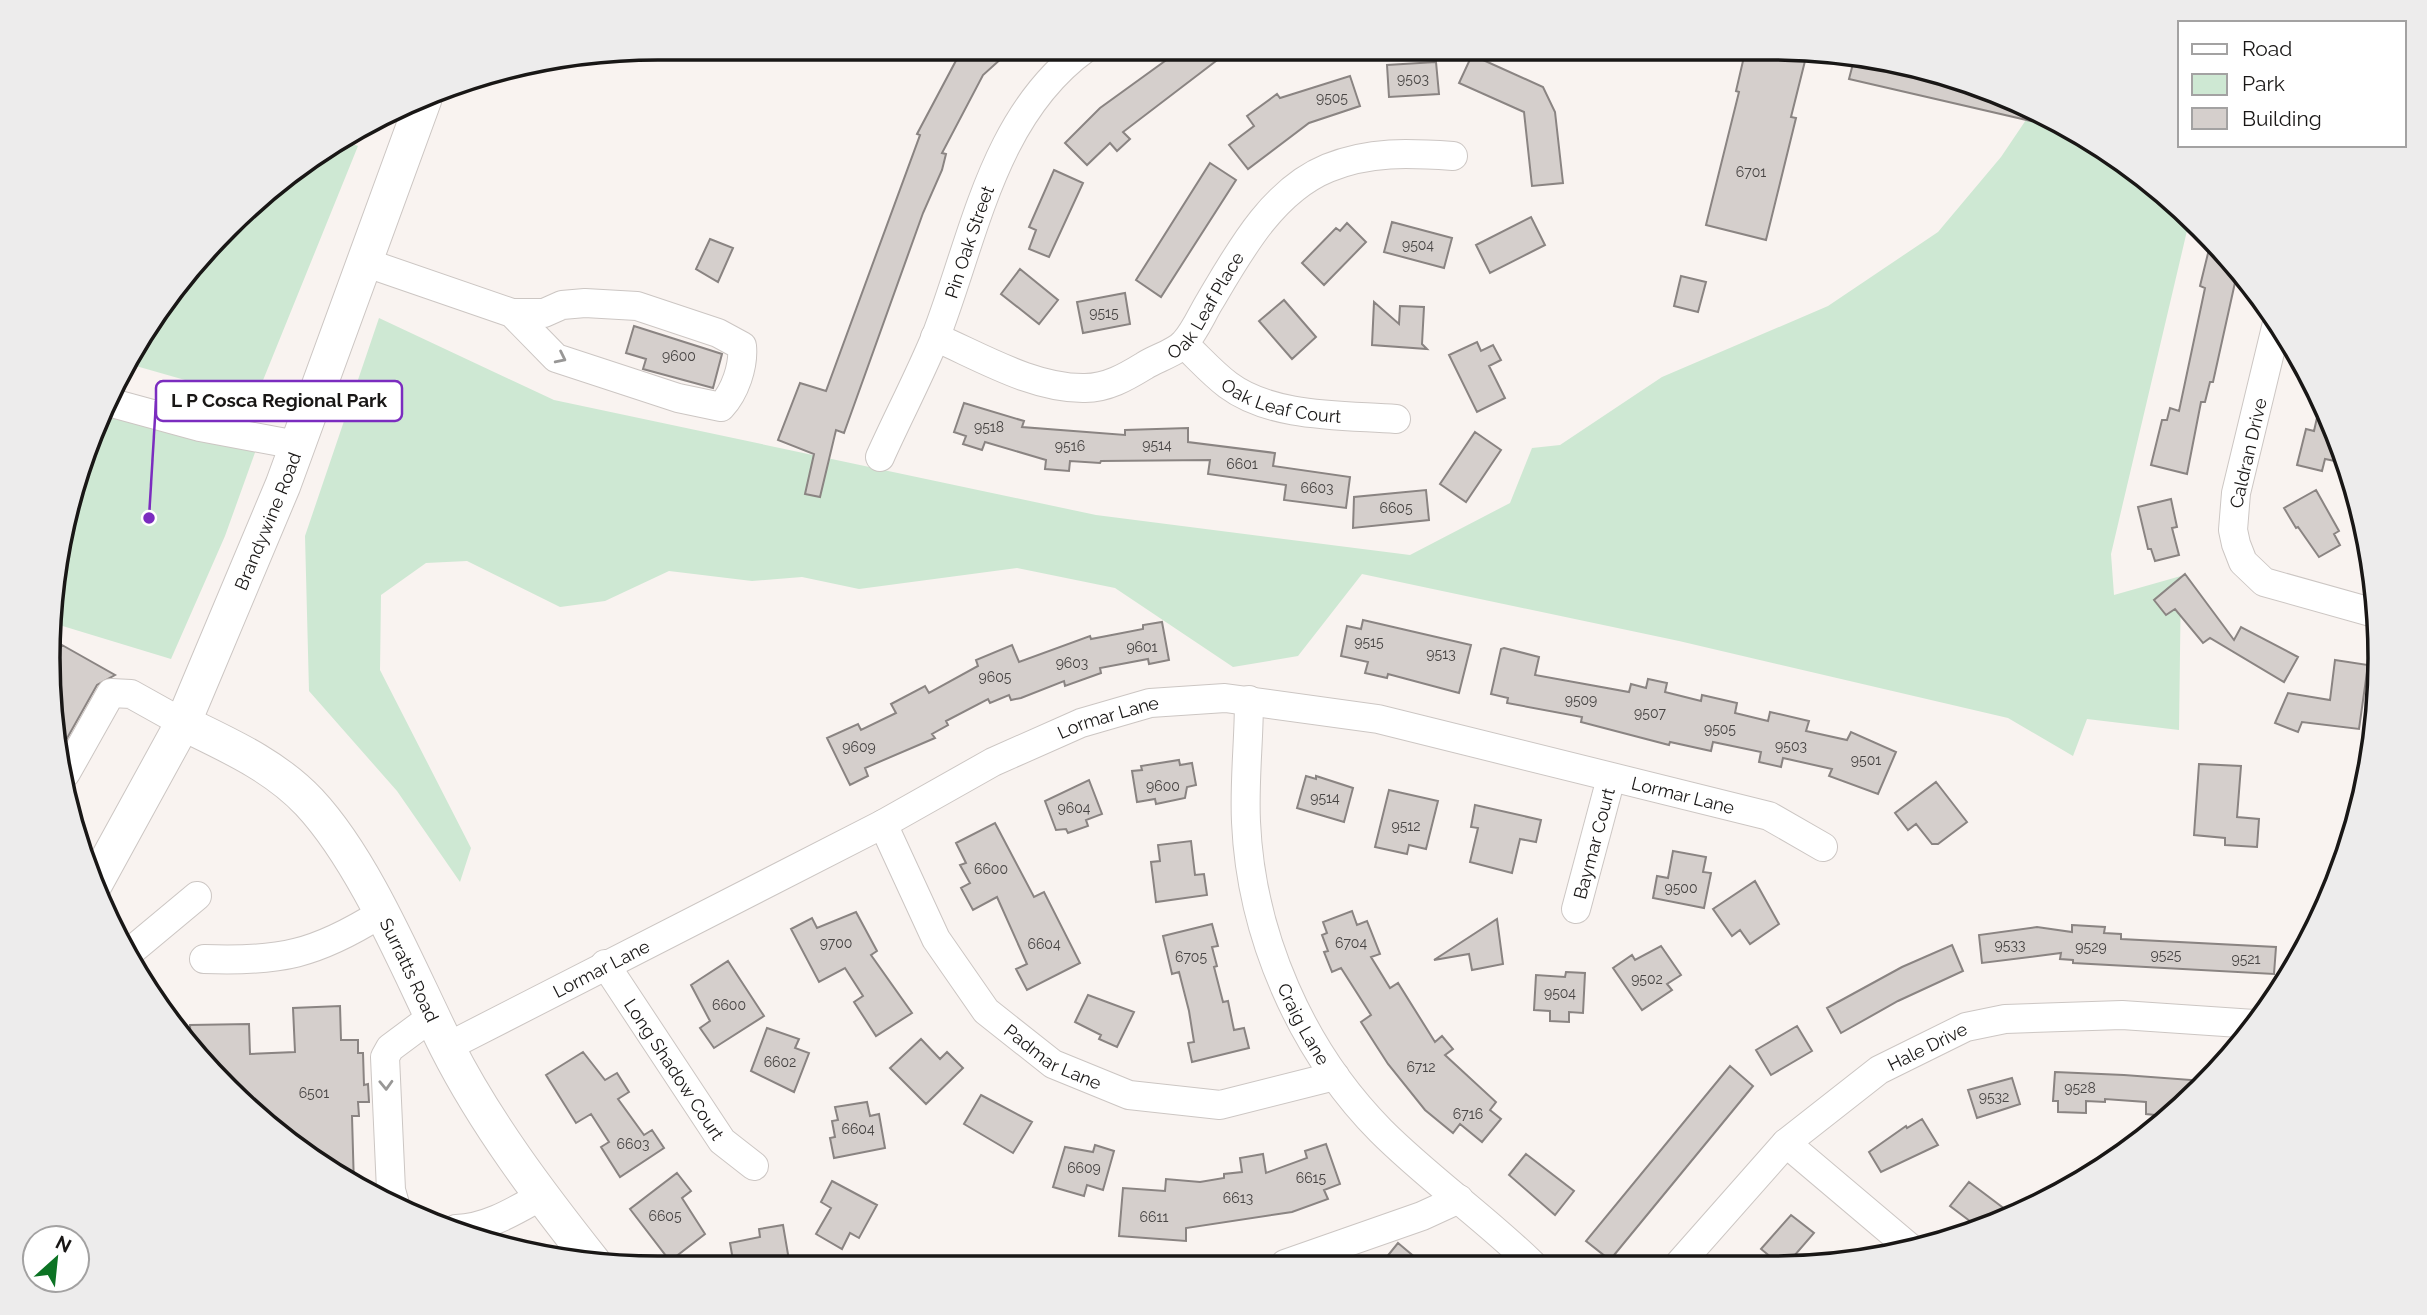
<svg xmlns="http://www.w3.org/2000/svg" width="2427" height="1315" viewBox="0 0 2427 1315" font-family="Raleway,sans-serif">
<rect width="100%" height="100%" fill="#f9f3f0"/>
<path fill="#cee8d3" d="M2032,111C2089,135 2147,172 2190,218L2111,554L2114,595L2181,576L2179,730L2087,719L2073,756L2008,718L1679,641L1362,574L1298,656L1233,667L1115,588L1017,568L859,589L802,577L752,581L669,571L605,601L560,607L467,561L426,563L381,595L380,670L471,848L460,882L397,791L309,691L305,536L379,318L554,400L1096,515L1410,555L1510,503L1532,448L1560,445L1662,377L1828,306L1938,232L2001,157Z
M346,141L358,146L255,400L129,364L150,319L286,174Z
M111,404L257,447L225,536L171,659L56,624L68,500Z"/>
<path fill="#d5cfcc" stroke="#8a8482" stroke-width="2" d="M967,48H1013L983,75L942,153L946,154L942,170L923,213L844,433L836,430L820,497L805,494L814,454L778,440L800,383L826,391L920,135L917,134L959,55Z
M1183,48H1233L1123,132L1130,139L1117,151L1110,143L1087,165L1065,143L1100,108Z
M1746,48L1808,49L1791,117L1796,118L1766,240L1706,225L1739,92L1736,91Z
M1472,55L1543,87L1555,112L1563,183L1532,186L1524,112L1459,83Z
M1855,56L1928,68L2034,112L2031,121L1849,79Z
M1436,62L1439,94L1389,97L1387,65Z
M1350,76L1360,106L1309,123L1248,169L1229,145L1254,126L1247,116L1277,94L1280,98Z
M1210,163L1236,180L1161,297L1136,280Z
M1054,170L1083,183L1049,257L1029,249L1036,230L1029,227Z
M1531,217L1545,245L1490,273L1476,245Z
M1392,222L1452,238L1444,268L1384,252Z
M1347,223L1366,242L1324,285L1302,263L1336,228L1340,231Z
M710,239L733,248L718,282L696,269Z
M2211,241L2238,269L2213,382H2210L2205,402H2201L2187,474L2151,465L2162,420H2167L2170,408L2179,411L2205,288L2200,286Z
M1020,269L1058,300L1039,324L1001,294Z
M1681,276L1706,282L1698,312L1674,306Z
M1125,293L1130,324L1083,333L1077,302Z
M1284,300L1316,337L1292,359L1259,321Z
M1374,302L1399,324L1400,306L1424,307L1422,344L1427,349L1372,345Z
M634,326L722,354L713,388L643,369L646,359L626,353Z
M1477,342L1481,351L1493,345L1501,360L1489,366L1505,398L1477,412L1449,355Z
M2321,400L2339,445L2335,461L2325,459L2322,471L2297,465L2306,429L2314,431Z
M964,403L1024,421L1022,427L1125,435V430L1188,428V442L1275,453L1273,466L1350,477L1346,508L1284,500L1286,485L1208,474L1210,460L1101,461L1100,463L1070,461L1069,471L1045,469L1046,460L985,442L982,450L963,444L966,436L954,432Z
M1475,432L1501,450L1466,502L1440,484Z
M1426,490L1429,520L1353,528L1354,497Z
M2316,490L2339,531L2334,534L2340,545L2319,557L2298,527L2296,528L2284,508Z
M2171,499L2177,527L2172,528L2179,555L2155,561L2151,549H2148L2138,507Z
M2185,574L2234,640L2241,627L2298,657L2284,682L2210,638L2203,643L2175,609L2166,615L2154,600Z
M1363,620L1471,645L1459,693L1388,674L1387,678L1365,673L1368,662L1341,656L1347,626L1361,629Z
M1162,622L1169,660L1149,664L1148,659L1100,668L1101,673L1065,686L1064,681L1021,698L1011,700L1009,695L990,703L988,699L946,721L948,725L932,734L935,738L865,768L868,776L850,785L827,738L858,724L861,730L896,713L891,704L925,686L929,693L978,666L976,660L1012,645L1019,662L1090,636L1091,639L1143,629V625Z
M62,645L115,675L97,685L61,749L49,698L50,682L59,666L53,662Z
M1504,648L1539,657L1535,675L1629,692L1631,684L1646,688L1648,679L1667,683L1665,692L1701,701L1702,695L1737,703L1735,713L1768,721L1770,712L1809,721L1806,731L1847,740L1851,732L1896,752L1878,794L1829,776L1832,769L1783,758L1781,767L1759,762L1761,752L1713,742L1711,751L1670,742L1669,745L1581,722L1582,717L1507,703L1508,698L1491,694L1501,649Z
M2335,660L2368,665L2359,729L2302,722L2298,732L2275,723L2288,693L2330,700Z
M1179,760L1180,765L1192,763L1196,785L1187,787L1185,798L1156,804L1155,799L1137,802L1132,771L1142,770L1141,766Z
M2199,764L2241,766L2237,817L2259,819L2257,847L2225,845V838L2194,835Z
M1306,776L1316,779V776L1353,788L1344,822L1297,808Z
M1089,780L1102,814L1086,820L1088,826L1068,833L1066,829L1056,830L1045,801Z
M1936,782L1967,822L1938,844H1932L1916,824L1908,830L1895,813Z
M1389,790L1438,801L1426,849L1409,845L1407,854L1375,847Z
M1475,805L1541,820L1536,842L1520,839L1512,873L1470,862L1478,828L1471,827Z
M995,823L1034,897L1044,892L1080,963L1027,990L1016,969L1027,964L997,897L973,910L961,888L970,883L960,865L966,863L956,843Z
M1191,841L1195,875L1204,874L1207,895L1156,902L1151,862L1160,861L1158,845Z
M1673,851L1706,857L1703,872L1711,873L1704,908L1653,898L1657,876L1668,878Z
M1755,881L1779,924L1750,944L1740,930L1732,936L1713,909Z
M1352,911L1357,925L1367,921L1380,954L1371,957L1390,988L1398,983L1435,1042L1442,1036L1453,1049L1445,1055L1496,1102L1490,1110L1501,1119L1482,1142L1460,1124L1453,1133L1425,1110L1388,1064L1361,1022L1371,1015L1341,968L1332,972L1324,952L1328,951L1322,935L1327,933L1323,922Z
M856,912L877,951L871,955L912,1013L876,1036L854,1002L863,996L845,968L819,982L791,929L812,918L817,928Z
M1497,919L1503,964L1472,970L1469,954L1434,960Z
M1212,924L1218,946L1212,947L1217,966L1214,967L1223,1002L1228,1001L1234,1030L1244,1028L1249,1048L1192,1062L1188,1043L1194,1042L1189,1011L1179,972L1172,974L1163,936Z
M2072,925L2105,927L2104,933L2121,934V939L2276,947L2274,974L2073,963V960L2060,959L2061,953L1982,963L1979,935L2037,927L2072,932Z
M1952,945L1963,971L1898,1001L1841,1033L1827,1008L1902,967Z
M1661,946L1681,975L1667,984L1672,990L1642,1010L1613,968L1632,955L1635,960Z
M728,961L764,1016L714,1048L700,1028L710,1021L691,985Z
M1566,972L1585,973L1583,1013L1569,1012V1022L1550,1021V1011L1534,1010L1536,975L1565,977Z
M1088,995L1134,1012L1117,1047L1099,1039L1101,1035L1075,1022Z
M340,1006L341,1040H358V1053H363L364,1085L368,1084L369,1102H358L359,1116H352L354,1187L199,1060L191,1047L190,1025L249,1024L250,1054L295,1052L293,1008Z
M1797,1026L1812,1051L1771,1075L1756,1050Z
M767,1028L799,1039L795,1048L809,1053L794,1092L751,1071Z
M921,1039L940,1059L947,1052L963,1068L926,1104L890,1068Z
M583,1052L605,1080L617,1073L629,1092L618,1099L644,1135L652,1130L664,1148L620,1177L601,1147L609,1142L591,1114L576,1123L546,1075Z
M1730,1066L1753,1086L1610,1260L1586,1241Z
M2055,1072L2124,1075L2205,1081L2165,1116L2146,1114V1102L2105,1099V1102L2086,1101V1113L2058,1112V1101H2053Z
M2012,1078L2020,1104L1977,1118L1968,1090Z
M981,1095L1032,1122L1013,1153L964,1124Z
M867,1102L870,1116L879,1114L885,1148L834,1158L830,1138L835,1137L832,1121L838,1120L835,1107Z
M1922,1119L1938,1145L1881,1172L1869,1152L1906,1126L1907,1128Z
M1326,1144L1340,1184L1324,1190L1328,1199L1292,1212L1186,1228V1241L1119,1236L1123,1188L1165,1191L1166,1179L1200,1182L1224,1178V1174L1242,1172L1240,1158L1263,1154L1266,1173L1307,1158L1305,1151Z
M1095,1145L1114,1151L1103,1190L1087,1185L1084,1196L1053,1187L1065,1147L1093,1152Z
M1526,1154L1574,1191L1555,1215L1509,1175Z
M677,1173L691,1191L682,1198L705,1234L670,1261L630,1209Z
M832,1181L877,1205L859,1238L850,1233L842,1249L816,1234L831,1208L821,1202Z
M1969,1182L2014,1216L1979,1228L1950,1206Z
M1791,1215L1814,1233L1788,1263H1778L1761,1249Z
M783,1225L790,1266H734L730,1243L760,1237L759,1229Z
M1398,1243L1423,1264H1381Z"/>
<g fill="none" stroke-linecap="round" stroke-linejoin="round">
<g stroke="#ccc6c3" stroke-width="30">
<g id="minor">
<path d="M364,262L512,313H544L562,305L585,303L637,306L718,333L742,346C744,366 735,392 721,407L678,398L556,358L512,313"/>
<path d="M2277,323L2236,493L2233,530L2236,544L2243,562L2264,582L2378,614"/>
<path id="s1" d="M935,337C981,357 1034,389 1085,388C1107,388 1126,377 1144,366C1156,358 1176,353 1185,342C1195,331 1202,314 1210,301C1239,252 1272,191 1328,168C1370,151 1409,153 1453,156"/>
<path id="s2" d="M1184,344C1198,357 1212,373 1228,385C1272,418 1343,415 1396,419"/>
<path d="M112,403L200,427L297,445"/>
<path id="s3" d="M880,457C898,417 919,377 936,336C975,235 993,115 1086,48"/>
<path id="s4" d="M1249,700C1249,741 1244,782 1246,822C1251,935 1301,1050 1381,1131C1429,1179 1484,1217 1532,1264"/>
<path d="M66,773L111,693L131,694L183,723"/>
<path id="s5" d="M883,824L936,939L986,1011L1053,1064L1129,1095L1220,1105L1335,1076"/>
<path id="s6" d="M1576,909L1611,778"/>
<path d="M131,951L197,896"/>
<path d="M204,959C280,962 316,954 380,914"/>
<path id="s7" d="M605,964L722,1141L754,1166"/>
<path id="s8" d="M447,1047L883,824L993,762L1081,723L1150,703L1225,698L1378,719L1769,816L1823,847"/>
<path d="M1786,1143L1909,1247"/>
<path d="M395,1204L391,1190L385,1057L390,1048L433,1016"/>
<path d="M456,1229C488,1228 516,1210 543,1195"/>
<path id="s9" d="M1680,1263L1786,1143L1879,1070L1966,1027L2005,1019L2122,1015L2254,1024"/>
<path d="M1285,1264L1422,1216L1459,1199"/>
</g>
</g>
<g stroke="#ccc6c3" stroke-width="37">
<g id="major">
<path id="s10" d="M183,723C228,745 274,765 309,802C366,863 409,971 447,1047C486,1124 540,1195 593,1262"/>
<path id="s11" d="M93,887L183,723L283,485L424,99"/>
</g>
</g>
<use href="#minor" stroke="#fff" stroke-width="28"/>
<use href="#major" stroke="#fff" stroke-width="35"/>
</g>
<defs><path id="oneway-chevron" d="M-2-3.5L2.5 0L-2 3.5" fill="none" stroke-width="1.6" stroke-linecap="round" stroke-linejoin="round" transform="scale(1.75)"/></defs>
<g stroke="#989796">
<use href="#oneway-chevron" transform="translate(561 358) rotate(26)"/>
<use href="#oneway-chevron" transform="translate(386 1085) rotate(88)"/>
</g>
<g text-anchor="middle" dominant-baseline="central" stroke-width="6" stroke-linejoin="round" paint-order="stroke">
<g font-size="14" fill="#484544">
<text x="1413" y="79">9503</text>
<text x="1332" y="98">9505</text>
<text x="1751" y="172">6701</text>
<text x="1418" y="245">9504</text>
<text x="1104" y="313">9515</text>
<text x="679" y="356">9600</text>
<text x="989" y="427">9518</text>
<text x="1157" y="445">9514</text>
<text x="1070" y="446">9516</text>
<text x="1242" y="464">6601</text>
<text x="1317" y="488">6603</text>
<text x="1396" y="508">6605</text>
<text x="1369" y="642">9515</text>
<text x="1142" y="647">9601</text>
<text x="1441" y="654">9513</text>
<text x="1072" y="663">9603</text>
<text x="995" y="677">9605</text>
<text x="1581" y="700">9509</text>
<text x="1650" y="713">9507</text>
<text x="1720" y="729">9505</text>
<text x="1791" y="746">9503</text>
<text x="859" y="747">9609</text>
<text x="1866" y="760">9501</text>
<text x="1163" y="786">9600</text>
<text x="1325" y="798">9514</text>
<text x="1074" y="808">9604</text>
<text x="1406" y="826">9512</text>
<text x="991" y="869">6600</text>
<text x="1681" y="888">9500</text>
<text x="836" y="943">9700</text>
<text x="1351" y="943">6704</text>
<text x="1044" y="944">6604</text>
<text x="2010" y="945">9533</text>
<text x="2091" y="947">9529</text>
<text x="2166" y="955">9525</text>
<text x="1191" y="957">6705</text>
<text x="2246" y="959">9521</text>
<text x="1647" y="979">9502</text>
<text x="1560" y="993">9504</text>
<text x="729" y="1005">6600</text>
<text x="780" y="1062">6602</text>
<text x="1421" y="1067">6712</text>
<text x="2080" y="1088">9528</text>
<text x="314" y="1093">6501</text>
<text x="1994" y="1097">9532</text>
<text x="1468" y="1114">6716</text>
<text x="858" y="1129">6604</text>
<text x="633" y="1144">6603</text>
<text x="1084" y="1168">6609</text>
<text x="1311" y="1178">6615</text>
<text x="1238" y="1198">6613</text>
<text x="665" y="1216">6605</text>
<text x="1154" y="1217">6611</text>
</g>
<g font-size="18" fill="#191716" stroke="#fff">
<text stroke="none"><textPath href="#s3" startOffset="233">Pin Oak Street</textPath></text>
<text stroke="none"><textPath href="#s1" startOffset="313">Oak Leaf Place</textPath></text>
<text stroke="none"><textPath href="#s2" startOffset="117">Oak Leaf Court</textPath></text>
<text transform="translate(2248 453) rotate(-77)">Caldran Drive</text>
<text stroke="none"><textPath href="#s11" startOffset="406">Brandywine Road</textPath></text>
<text stroke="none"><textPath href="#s8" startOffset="740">Lormar Lane</textPath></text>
<text stroke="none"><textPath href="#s8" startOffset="1328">Lormar Lane</textPath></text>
<text stroke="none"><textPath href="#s6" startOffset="68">Baymar Court</textPath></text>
<text stroke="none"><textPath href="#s8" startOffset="173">Lormar Lane</textPath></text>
<text stroke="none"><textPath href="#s10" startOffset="346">Surratts Road</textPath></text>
<text stroke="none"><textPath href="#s4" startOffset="334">Craig Lane</textPath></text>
<text stroke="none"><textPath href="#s9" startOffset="332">Hale Drive</textPath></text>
<text stroke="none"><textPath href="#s5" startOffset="296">Padmar Lane</textPath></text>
<text stroke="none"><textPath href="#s7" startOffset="126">Long Shadow Court</textPath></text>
</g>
</g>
<path d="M0 0H2427V1315H0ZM658 60H1770A598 598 0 0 1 2368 658V658A598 598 0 0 1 1770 1256H658A598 598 0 0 1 60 658V658A598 598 0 0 1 658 60Z" fill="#edecec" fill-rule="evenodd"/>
<path fill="none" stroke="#191716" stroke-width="3.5" d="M658 60H1770A598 598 0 0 1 2368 658V658A598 598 0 0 1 1770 1256H658A598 598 0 0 1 60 658V658A598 598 0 0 1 658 60Z"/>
<path fill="none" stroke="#7b2cbf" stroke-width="2.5" d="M149 518L156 401"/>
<circle fill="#7b2cbf" stroke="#fff" stroke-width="2.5" cx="149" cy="518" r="7"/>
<rect fill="#fff" stroke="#7b2cbf" stroke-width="2.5" x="156" y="381" width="246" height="40" rx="7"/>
<g font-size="19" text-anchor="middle" font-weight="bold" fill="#191716">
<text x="279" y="407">L P Cosca Regional Park</text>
</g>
<rect x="2178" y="21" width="228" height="126" fill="#ffffff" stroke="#a3a2a2" stroke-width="2"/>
<rect x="2192" y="44" width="35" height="10" fill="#ffffff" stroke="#a3a2a2" stroke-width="2"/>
<text x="2242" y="56" font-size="21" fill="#191716">Road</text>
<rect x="2192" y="74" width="35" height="21" fill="#cee8d3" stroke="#a3a2a2" stroke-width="2"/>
<text x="2242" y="91" font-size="21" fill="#191716">Park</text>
<rect x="2192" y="108" width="35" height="21" fill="#d5cfcc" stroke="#a3a2a2" stroke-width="2"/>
<text x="2242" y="126" font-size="21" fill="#191716">Building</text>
<g transform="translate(56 1259) rotate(27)"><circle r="33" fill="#ffffff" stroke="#a3a2a2" stroke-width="2"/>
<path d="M0-5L12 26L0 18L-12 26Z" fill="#0c7324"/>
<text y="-10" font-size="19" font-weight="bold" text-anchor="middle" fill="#191716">N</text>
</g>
</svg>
